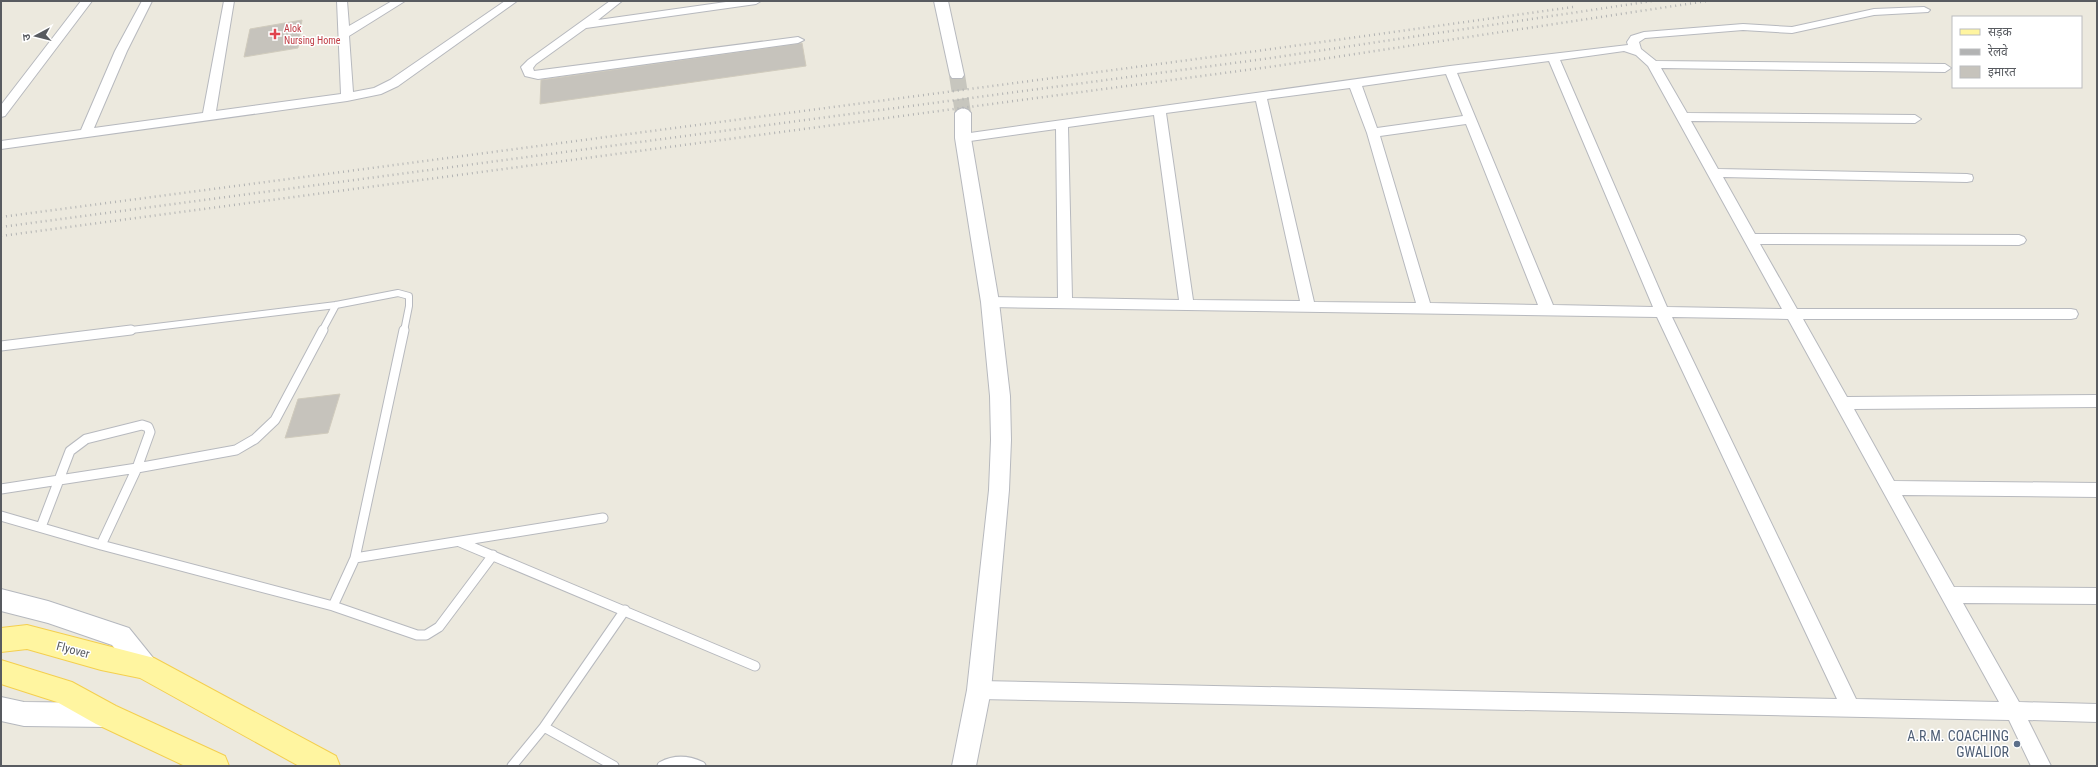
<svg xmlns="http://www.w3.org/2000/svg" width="2098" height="767" viewBox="0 0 2098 767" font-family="'Roboto Condensed','Noto Sans Devanagari',sans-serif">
<rect width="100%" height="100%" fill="#ece9de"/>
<path fill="#c6c3bc" stroke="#d0cbbd" d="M302,20L298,48L244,57L250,29Z
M802,43L806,66L540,104L541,80Z
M340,394L328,433L285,438L298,399Z"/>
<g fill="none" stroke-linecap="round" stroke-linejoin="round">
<path stroke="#c7c6be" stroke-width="16" stroke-dasharray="16 8" stroke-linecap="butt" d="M957,75L963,113"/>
<g stroke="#b7b9be" stroke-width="8">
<path id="service-far1" d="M123,331L336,305L398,293L409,296V306L404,331
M322,331L336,305"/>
</g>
<g stroke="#b7b9be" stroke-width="11">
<path id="service" d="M1,346L131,330
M1,489L137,468L236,450L255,439L275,420L323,330
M1,516L101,545L333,606L417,635H426L439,627L493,555
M41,527L70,451L86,439L142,425L148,427L150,432L137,468L101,545
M460,542L755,666
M355,558L603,518
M333,606L355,558L404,330
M544,727L614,766
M512,766L544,727L625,610
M662,766C675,759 688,760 701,766"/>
</g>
<g stroke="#b7b9be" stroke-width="2">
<path id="minor" d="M81,1H92L5,116L1,117V105Z
M142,1H152L127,51L94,128L203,113L224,1H234L216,111L341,94L337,1H347L349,26L392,1H405L349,36L353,92L374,88L390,80L505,1H517L398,86L381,94L347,101L1,149V141L81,130L115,51Z
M610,1H622L598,20L733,1H761L756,4L586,28L536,64L533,68L534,71L798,37L804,40L798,43L538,79L525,76L521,67L528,60Z
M1924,7L1930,10L1928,12L1874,15L1792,33L1743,30L1645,38L1639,42L1641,49L1656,61L1945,64L1951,68L1945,72L1661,68L1687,113L1915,115L1921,119L1915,123L1691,121L1718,169L1967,174L1972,175L1973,178L1972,181L1967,182L1723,177L1755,234L2019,235L2024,237L2026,240L2024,243L2019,245L1760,244L1797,309H2071L2076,310L2078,314L2076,318L2071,319H1803L1847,397L2097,395V407L1854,409L1894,481L2097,483V497L1902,495L1954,587L2097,588V604L1963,603L2019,702L2097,704V722L2028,720L2051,766H2031L2009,720L979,699L973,696L970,690L973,684L979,681L1837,699L1657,317L990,307L985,306L983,302L985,298L990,297L1058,298L1056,129L963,142L957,138L963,134L1450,66L1628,45L1627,42L1631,36L1644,32L1743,24L1792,27L1874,9ZM1624,51L1636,55L1648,66L1782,309L1667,307L1560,60ZM1549,61L1653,307L1553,305L1457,73ZM1446,74L1463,116L1377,128L1362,86ZM1350,88L1367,133L1416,303L1314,302L1267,99ZM1256,101L1300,301L1193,300L1166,113ZM1154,115L1179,300L1072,298L1068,127ZM1466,124L1538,305L1430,303L1380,136ZM1672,317L1788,319L1999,702L1856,699Z"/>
</g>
<g stroke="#b7b9be" stroke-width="2">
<path id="tertiary" d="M934,1H948L964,75L962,78H952L950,75Z
M963,108L968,110L971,113V138L999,302L1010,396L1011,440L1009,490L991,690L976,766H952L967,690L989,490L991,440L990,396L981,302L955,138V113L958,110Z"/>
</g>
<g stroke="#b5b8be" stroke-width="2">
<path id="secondary" d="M1,589L48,601L129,628L154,659L158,667L154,675L145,679L136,675L112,645L48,623L1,611Z
M1,697L24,702L106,703L115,706L119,715L115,724L106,727L24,726L1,721Z"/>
</g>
<g stroke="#f4cf4f" stroke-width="2">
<path id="primary" d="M27,625L154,658L336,756L340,766H299L140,678L101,670L27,649L1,652V628Z
M1,660L72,682L116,706L225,756L229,766H185L96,724L57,702L1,684Z"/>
</g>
<use href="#service-far1" stroke="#fff" stroke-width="6"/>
<use href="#service" stroke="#fff" stroke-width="9"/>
<use href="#minor" fill="#fff" fill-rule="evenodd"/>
<use href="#tertiary" fill="#fff" fill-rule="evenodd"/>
<use href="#secondary" fill="#fff" fill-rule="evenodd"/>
<use href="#primary" fill="#fff5a0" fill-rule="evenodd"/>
<path stroke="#b2b3b3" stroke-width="2.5" stroke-dasharray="1 4" stroke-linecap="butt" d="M1,217L1257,51L1573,7
M1,227L1264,59L1652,1
M1,236L1269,67L1707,1"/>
</g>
<path fill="#e0444e" stroke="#fff" stroke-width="1.5" d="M273 28h4v4h4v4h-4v4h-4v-4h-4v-4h4z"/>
<circle fill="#5c6f8a" stroke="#fff" stroke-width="1.5" cx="2017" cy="744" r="4"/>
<g text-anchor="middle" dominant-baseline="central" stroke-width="3" stroke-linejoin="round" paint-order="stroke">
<g font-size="10" fill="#be3a42" stroke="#fff" text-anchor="start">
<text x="284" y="28">Alok<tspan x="284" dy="12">Nursing Home</tspan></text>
</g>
<g font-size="12" fill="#585b60" stroke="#fff">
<text transform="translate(73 650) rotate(15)">Flyover</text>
</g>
<g font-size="14" fill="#4e5e75" stroke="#fff" text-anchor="end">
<text x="2009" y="736">A.R.M. COACHING<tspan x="2009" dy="16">GWALIOR</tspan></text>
</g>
</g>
<rect width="2098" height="767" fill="none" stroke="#585b60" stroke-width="4"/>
<rect x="1952" y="16" width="130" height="72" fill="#ffffff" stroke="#bcbdbf"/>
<rect x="1960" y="29" width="20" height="6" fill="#fff5a0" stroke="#bcbdbf"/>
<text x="1988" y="36" font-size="12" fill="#585b60">सड़क</text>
<rect x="1960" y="49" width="20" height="6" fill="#b2b3b3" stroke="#bcbdbf"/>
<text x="1988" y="56" font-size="12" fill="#585b60">रेलवे</text>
<rect x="1960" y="66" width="20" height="12" fill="#c6c3bc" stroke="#bcbdbf"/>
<text x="1988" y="76" font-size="12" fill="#585b60">इमारत</text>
<g transform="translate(36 36) rotate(263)" stroke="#ffffff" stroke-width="3" paint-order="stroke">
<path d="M0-3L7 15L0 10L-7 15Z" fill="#585b60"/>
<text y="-6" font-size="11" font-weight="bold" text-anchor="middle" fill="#585b60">उ</text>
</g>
</svg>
